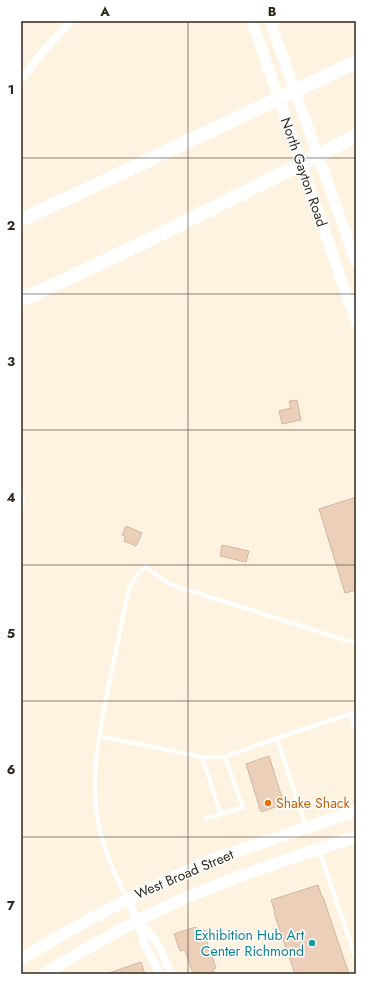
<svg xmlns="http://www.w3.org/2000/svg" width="377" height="995" viewBox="0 0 377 995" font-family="Jost,sans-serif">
<rect width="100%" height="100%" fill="#fef2e0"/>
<path fill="#eccfb8" stroke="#d4b7a1" d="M297,400L301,420L282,424L279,411L291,408L289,401Z
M356,497V590L345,593L319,509Z
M126,526L142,533L136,546L124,541L125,536L122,535Z
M222,545L249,551L246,562L220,556Z
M269,756L284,804L261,812L246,764Z
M318,885L322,897H323L349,974H295L274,913L275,912L271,900Z
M196,927L197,929L204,930L207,933L206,939L216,968L213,969L215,974H193L185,950L180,951L174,934Z
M141,962L145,974H109V973Z"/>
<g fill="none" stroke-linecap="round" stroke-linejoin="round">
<path stroke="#fff" stroke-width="4" d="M21,488L23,498L21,508
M350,714L356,733
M99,736L202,757H225L277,738
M202,757L221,814
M205,819L243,807L225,757
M306,827L277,738L356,712
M319,850L356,959
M127,899C115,874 103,849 98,822C90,776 99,734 108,689C115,655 122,621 129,588L137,575L146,567L169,584L345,640L356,643"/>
<path stroke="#fff" stroke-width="8" d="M21,80L40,55L71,21
M127,899L138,921L144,943L160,974
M140,923L154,939L161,950L171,974"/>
<path stroke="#fff" stroke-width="11" d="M252,21L356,322
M270,21L356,262"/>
<path stroke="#fff" stroke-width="12" d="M21,959C83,921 147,888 214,859L356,811
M44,974C96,942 150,912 207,889C256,869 306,853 356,837"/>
<path stroke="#fff" stroke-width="14" d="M21,220L96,185L356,62
M21,300C134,249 245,192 356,136"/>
</g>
<path fill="none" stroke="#30281d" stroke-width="1" stroke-opacity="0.55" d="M188,21V974M21,158H356M21,294H356M21,430H356M21,565H356M21,701H356M21,837H356"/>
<circle fill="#e8710a" stroke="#fff" stroke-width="1.5" cx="268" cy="803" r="4"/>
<circle fill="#0f9aa8" stroke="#fff" stroke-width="1.5" cx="312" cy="943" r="4"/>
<g text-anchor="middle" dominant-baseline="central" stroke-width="3" stroke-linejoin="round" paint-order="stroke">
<g font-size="14" fill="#30281d" stroke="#fff">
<text transform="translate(304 172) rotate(71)">North Gayton Road</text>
<text transform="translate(184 874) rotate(-23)">West Broad Street</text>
</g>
<g font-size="14" fill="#c56008" stroke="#fff" text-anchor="start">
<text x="276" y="803">Shake Shack</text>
</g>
<g font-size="14" fill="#0d838f" stroke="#fff" text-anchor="end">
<text x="304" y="935">Exhibition Hub Art<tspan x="304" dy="16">Center Richmond</tspan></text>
</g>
</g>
<rect width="377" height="995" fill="none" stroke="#ffffff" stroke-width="44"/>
<rect x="22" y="22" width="333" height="951" fill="none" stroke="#30281d" stroke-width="1.5"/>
<g font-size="13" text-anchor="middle" font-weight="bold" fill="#30281d">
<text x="105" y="16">A</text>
<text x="272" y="16">B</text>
<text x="11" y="94">1</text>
<text x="11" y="230">2</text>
<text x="11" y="366">3</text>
<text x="11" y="502">4</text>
<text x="11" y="638">5</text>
<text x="11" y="774">6</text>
<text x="11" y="910">7</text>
</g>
</svg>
